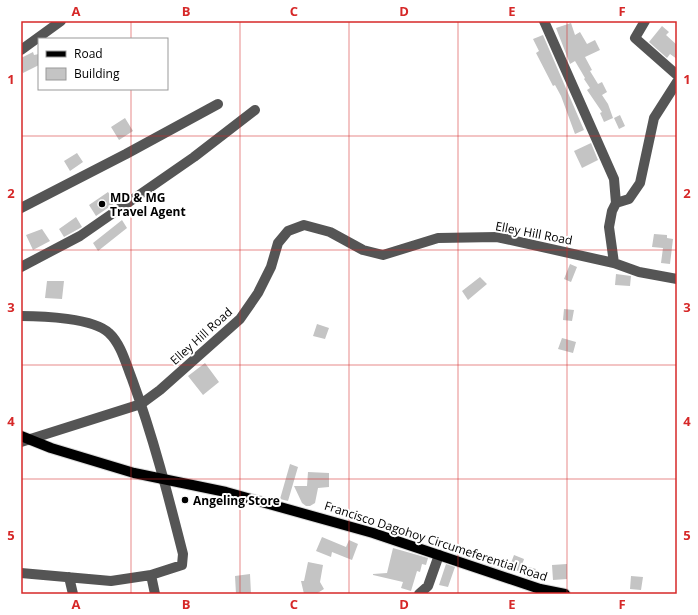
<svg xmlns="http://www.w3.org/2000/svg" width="698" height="615" viewBox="0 0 698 615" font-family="'Open Sans',sans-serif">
<rect width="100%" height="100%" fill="#fff"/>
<path fill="#c4c4c4" d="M571,23L575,35L580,32L587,44L595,40L600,50L585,57L592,70L590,71L598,84L602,82L607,92L602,95L608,104L613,118L604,122L600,113L602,112L587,90L590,88L584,79L585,78L575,61L570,64L556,28Z
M662,26L669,32L666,35L677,45V59L670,54L667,58L649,42Z
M543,35L584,130L575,134L561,96L555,85L553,86L536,53L539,51L533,39Z
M33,52L34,55L39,54V65L23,73L21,69V58Z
M620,115L625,126L619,129L614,118Z
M125,118L133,131L119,140L111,127Z
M591,143L598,160L582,168L574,151Z
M77,153L83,162L70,171L64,161Z
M108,192L115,203L96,216L89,205Z
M76,217L82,227L64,237L59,229Z
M122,220L127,228L98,251L93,243Z
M42,229L50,241L33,250L26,235Z
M654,234L667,235V238L673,239L670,264L661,263L663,248L652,247Z
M570,264L577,267L571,282L564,279Z
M616,274L631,276L630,286L615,285Z
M480,277L487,284L468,300L462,291Z
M47,281H64L62,299L45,298Z
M564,309L574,310L572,321L563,320Z
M317,324L329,328L325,339L313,336Z
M562,338L576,342L573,353L558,349Z
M205,363L219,382L203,395L188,376Z
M290,464L298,467L288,501L280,499Z
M308,472L329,473V487L318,488L315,503L310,506H306L302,503L294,486H307Z
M322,537L346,547L349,540L358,544L352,560L332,552L331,557L316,551Z
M393,548L428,558L426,565L422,564L420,572L417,571L411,591L401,588L403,582L373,575V574L387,573Z
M514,555L524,559L522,565L536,569L532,579L526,577L527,574L509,568Z
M308,562L323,565L320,582L324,589L316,594H304L301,581H304Z
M446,564L455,567L448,587L439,585Z
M567,564V579L553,580L552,565Z
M250,574L251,594H236L235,576Z
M631,576L643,577L641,590L630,589Z"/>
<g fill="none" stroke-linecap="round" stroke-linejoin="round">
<g stroke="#dbdbdb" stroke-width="12">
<path id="major" d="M21,436L51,448L134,473L226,492L373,533L540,589L565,594"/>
</g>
<path stroke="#555" stroke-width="10" d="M544,21L614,179L616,203L612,211L609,227L614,263
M645,21L635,38L677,75
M21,50L61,21
M616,203L629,199L640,183L654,118L677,82
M21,208L126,154L218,104
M21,267L80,236L194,157L255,110
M21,316C42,316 94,318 109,333C121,344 126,364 132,379C153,436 168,495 183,554L182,565L151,575L111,581L21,573
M21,442L141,404L160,390L240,319L258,293L271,267L278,243L288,231L304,225L330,232L363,250L383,255L438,238L497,237L614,263L639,272L677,279
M151,575L155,594
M69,577L73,594
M419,594L428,586L439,555"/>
<use href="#major" stroke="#000" stroke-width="10"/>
</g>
<path fill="none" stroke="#d62828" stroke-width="1" stroke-opacity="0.55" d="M131,21V39M240,21V594M349,21V594M458,21V594M567,21V594M131,89V594M21,136H677M21,250H677M21,365H677M21,479H677"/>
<g fill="#000" stroke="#fff" stroke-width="1.5">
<circle cx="102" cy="204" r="4"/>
<circle cx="185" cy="500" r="4"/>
</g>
<g text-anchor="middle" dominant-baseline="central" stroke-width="4" stroke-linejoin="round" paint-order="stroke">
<g font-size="12" font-weight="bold" fill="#000" stroke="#fff" text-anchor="start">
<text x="110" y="197">MD &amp; MG<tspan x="110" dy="14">Travel Agent</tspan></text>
<text x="193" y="500">Angeling Store</text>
</g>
<g font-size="12" fill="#000" stroke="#fff">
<text transform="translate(534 233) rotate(11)">Elley Hill Road</text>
<text transform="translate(201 336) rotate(-42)">Elley Hill Road</text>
<text transform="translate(436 541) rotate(18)">Francisco Dagohoy Circumeferential Road</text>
</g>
</g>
<rect width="698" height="615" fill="none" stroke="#ffffff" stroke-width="44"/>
<rect x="38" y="38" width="130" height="52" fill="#ffffff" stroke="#999999"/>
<rect x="46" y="51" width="20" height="6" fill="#000000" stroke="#999999"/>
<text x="74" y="58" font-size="12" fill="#000000">Road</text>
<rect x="46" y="68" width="20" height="12" fill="#c4c4c4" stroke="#999999"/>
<text x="74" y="78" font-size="12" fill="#000000">Building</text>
<rect x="22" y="22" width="654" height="571" fill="none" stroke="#d62828" stroke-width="1.5"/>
<g font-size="13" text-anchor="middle" font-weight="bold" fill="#d62828">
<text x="76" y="16">A</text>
<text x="186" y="16">B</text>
<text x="294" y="16">C</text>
<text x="404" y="16">D</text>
<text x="512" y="16">E</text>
<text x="622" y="16">F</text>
<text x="11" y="84">1</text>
<text x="687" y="84">1</text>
<text x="11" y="198">2</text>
<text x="687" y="198">2</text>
<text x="11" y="312">3</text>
<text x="687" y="312">3</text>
<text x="11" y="426">4</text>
<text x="687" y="426">4</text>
<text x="11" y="540">5</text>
<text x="687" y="540">5</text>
<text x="76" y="609">A</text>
<text x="186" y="609">B</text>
<text x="294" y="609">C</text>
<text x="404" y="609">D</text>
<text x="512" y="609">E</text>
<text x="622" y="609">F</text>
</g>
</svg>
